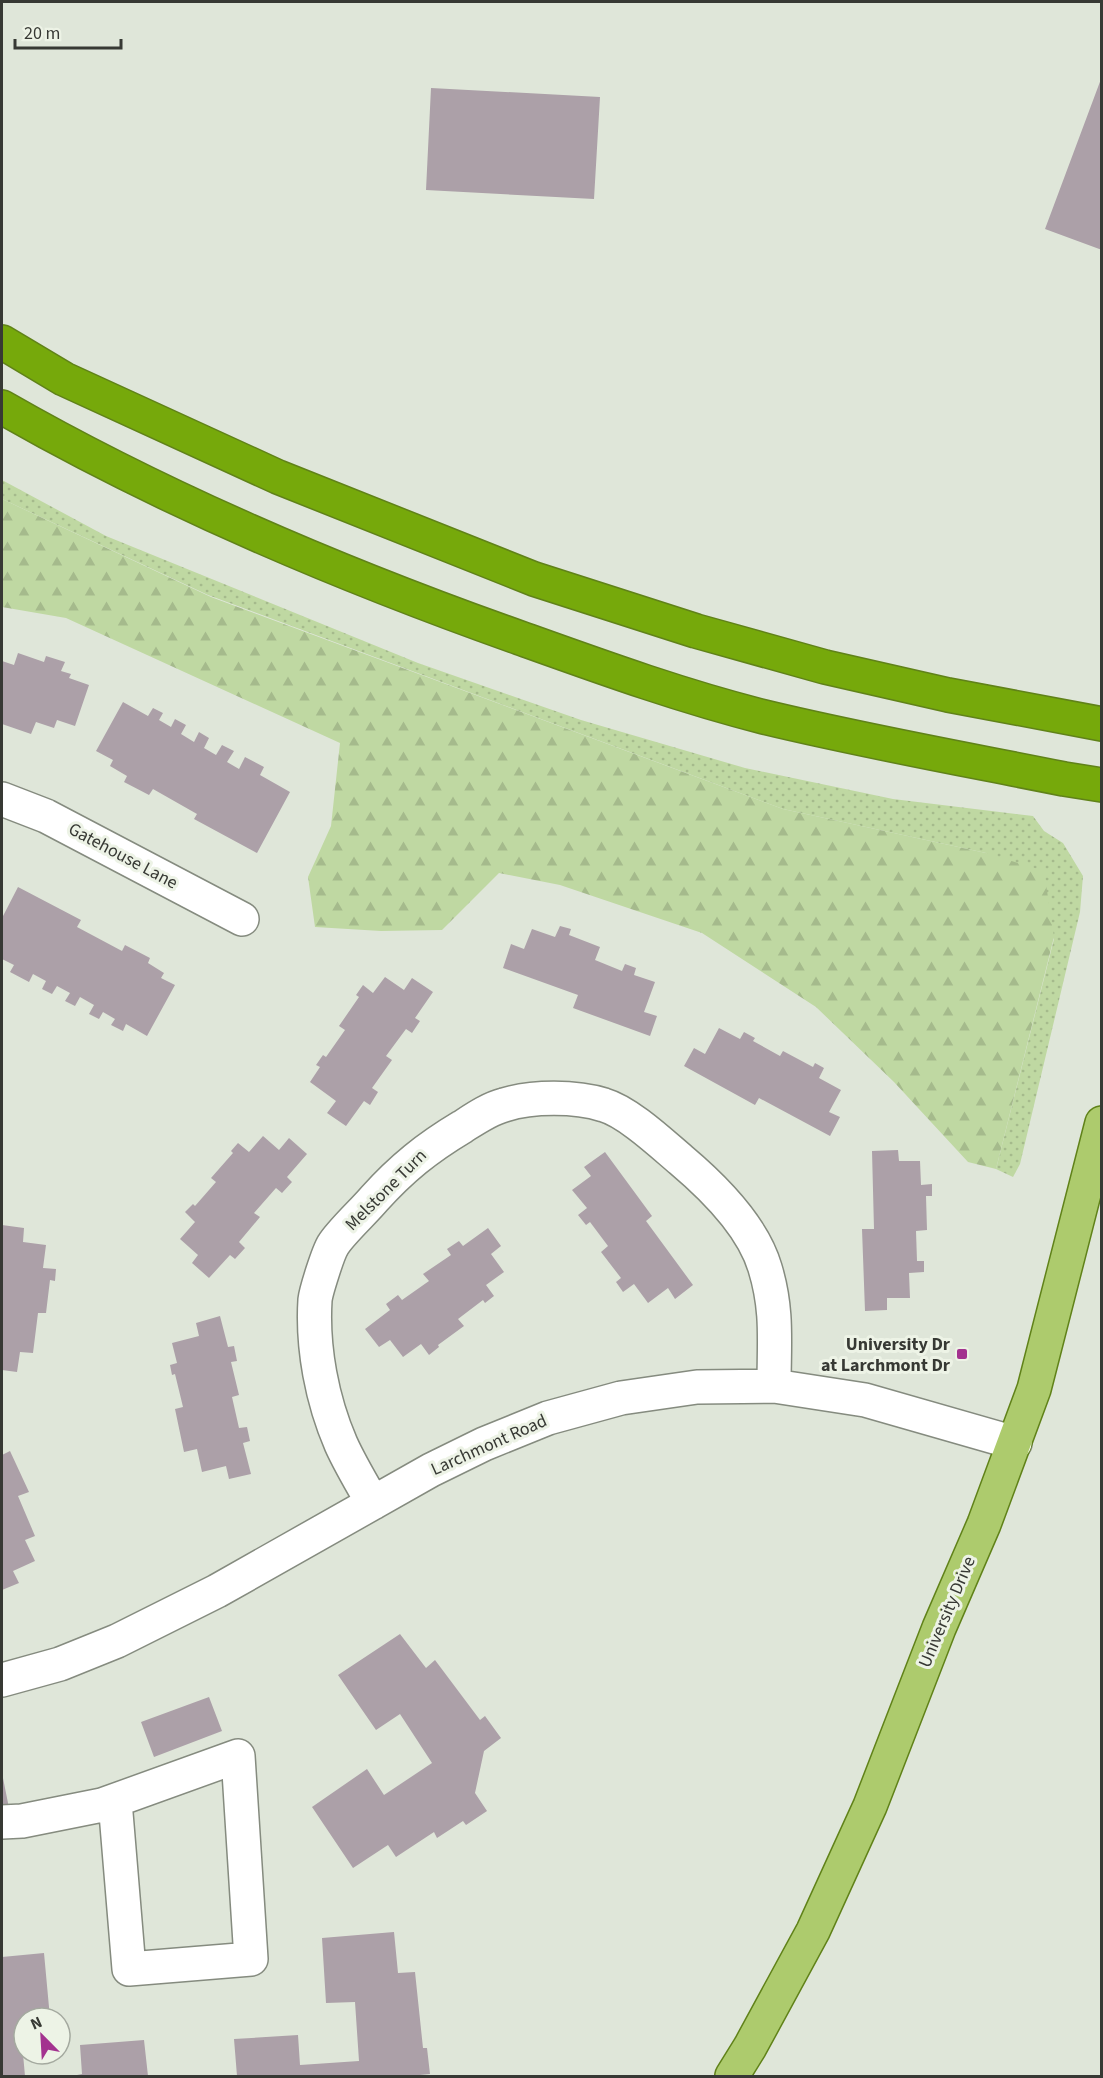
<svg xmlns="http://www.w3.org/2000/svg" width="1103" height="2078" viewBox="0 0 1103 2078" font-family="'Source Sans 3',sans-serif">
<defs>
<pattern id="grass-dots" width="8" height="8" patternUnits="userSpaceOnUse" patternTransform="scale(1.5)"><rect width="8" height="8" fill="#bfd8a2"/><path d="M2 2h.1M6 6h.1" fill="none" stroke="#a5ba8c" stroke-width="1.8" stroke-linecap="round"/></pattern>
<pattern id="forest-firs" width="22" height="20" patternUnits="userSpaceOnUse" patternTransform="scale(1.5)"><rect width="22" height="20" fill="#bfd8a2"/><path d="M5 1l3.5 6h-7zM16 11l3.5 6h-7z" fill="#a5ba8c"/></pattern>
</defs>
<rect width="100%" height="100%" fill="#dfe6d9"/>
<path fill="url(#grass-dots)" d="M2,480L106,536L418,663L581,720L745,768L893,799L1033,816L1044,831L1063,843L1083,876L1080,912L1020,1164L1013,1177L996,1169L1054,939L986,853L783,809L208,595L2,499Z"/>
<path fill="url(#forest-firs)" d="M2,499L211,597L783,809L986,853L1044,871L1054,937L996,1169L968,1162L894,1082L816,1007L702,933L560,885L499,873L442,930L381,931L315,927L308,877L331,826L340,743L66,618L2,607Z"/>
<path fill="#aca0a8" d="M1101,79H1102V250L1045,229Z
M431,88L600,97L594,199L426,190Z
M18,653L44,662L46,656L65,662L61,671L71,674L69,678L89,685L75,726L57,720L54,728L36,722L31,734L2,724V661L14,665Z
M123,702L148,716L153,708L163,713L159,720L171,727L175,719L186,725L181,734L194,742L199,732L209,738L204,748L216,755L222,745L234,751L227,762L239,769L245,757L264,767L260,775L290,792L257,853L194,819L197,814L153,789L149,795L124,782L127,776L110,766L113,760L96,751Z
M18,887L81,920L77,927L122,951L125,945L150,958L148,963L164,973L161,978L175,985L147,1036L126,1024L123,1031L111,1025L115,1019L103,1012L99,1019L89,1014L94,1005L80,997L75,1006L65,1001L70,993L57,986L52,994L42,989L46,981L33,974L29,982L10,972L14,965L2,959V918Z
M560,926L571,929L569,935L600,947L595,960L622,971L625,964L636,968L634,975L655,982L644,1012L657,1016L650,1036L573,1008L578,995L503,968L511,944L524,949L532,929L555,937Z
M385,977L404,990L412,978L433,992L415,1018L420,1021L412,1033L406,1029L386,1056L392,1060L372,1088L378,1092L370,1105L364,1101L346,1126L327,1113L336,1101L310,1082L320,1067L316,1065L323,1055L326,1057L345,1030L339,1026L359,997L356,995L363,985L373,993Z
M719,1028L740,1039L744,1032L755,1038L753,1041L780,1056L783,1051L813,1067L815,1063L824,1068L819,1078L841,1090L829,1112L840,1117L830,1136L759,1098L755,1105L684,1066L694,1048L705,1054Z
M263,1136L279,1150L289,1138L307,1154L287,1177L292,1182L282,1193L276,1188L254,1213L260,1217L239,1242L245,1248L235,1259L230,1255L209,1278L192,1263L198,1255L180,1239L195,1222L185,1212L193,1204L195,1206L216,1182L211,1178L233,1153L231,1151L238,1143L249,1152Z
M898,1150L899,1161H920L921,1185L932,1184V1196H926L927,1230L916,1231L917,1261H924V1272L909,1273L910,1298H887V1310L865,1311L862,1229H874L872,1151Z
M605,1152L652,1216L646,1221L693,1285L675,1299L668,1288L648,1303L634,1284L623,1292L616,1282L621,1278L601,1252L608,1246L590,1222L586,1225L578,1215L587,1208L572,1190L591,1176L584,1167Z
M2,1225L24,1228L23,1242L46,1245L43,1268L56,1269L55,1281L50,1280L46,1313H38L33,1353L20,1352L17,1372L2,1370Z
M488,1228L501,1246L491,1254L504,1272L486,1285L494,1296L485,1303L483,1300L458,1319L464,1326L438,1345L439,1347L429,1355L421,1344L403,1357L390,1340L379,1347L365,1329L390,1310L386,1304L398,1295L402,1300L429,1281L423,1274L451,1255L447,1249L459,1241L463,1246Z
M220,1316L228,1347L234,1346L237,1361L231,1362L239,1395L232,1397L239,1428L247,1427L250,1441L243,1443L251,1474L229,1479L226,1466L202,1472L197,1449L184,1452L175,1409L183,1407L175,1374L172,1375L170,1365L177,1363L172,1343L199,1336L196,1323Z
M10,1451L29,1492L18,1496L35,1536L25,1540L35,1561L13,1571L19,1583L2,1590V1455Z
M400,1634L426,1668L435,1660L480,1720L485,1716L501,1738L484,1751L475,1793L487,1811L466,1825L463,1821L437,1838L434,1832L396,1857L388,1845L353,1868L312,1807L367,1769L384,1795L432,1763L400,1714L376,1730L338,1675Z
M209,1697L222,1731L154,1757L141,1722Z
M2,1773L9,1808L2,1809Z
M394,1932L398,1973L415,1972L423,2048H427L430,2074L410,2076H237L234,2039L298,2035L300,2065L359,2061L355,2002L326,2003L322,1938Z
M44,1953L50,2018H24V2020L20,2021L25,2076H2V1957Z
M144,2040L148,2076H77V2075L82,2074L80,2045Z"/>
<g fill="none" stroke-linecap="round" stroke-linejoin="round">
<g stroke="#858b7f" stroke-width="36">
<path id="minor" d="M2,799L46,816L242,919
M373,1503C362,1484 350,1464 341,1444C322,1400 312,1348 315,1300C316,1291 328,1253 333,1245C340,1233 364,1211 374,1199C402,1168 427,1148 462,1127C476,1118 489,1109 504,1105C532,1096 576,1096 604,1105C628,1112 661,1143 681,1160C713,1187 753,1227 765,1268C778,1310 774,1343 774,1386
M2,1680L60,1664L117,1641L217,1591L431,1470L484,1444L548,1418L621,1398L697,1387L774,1386L865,1400L1015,1443
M2,1822L22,1821L102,1805L238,1756L251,1959L129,1969L115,1801"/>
</g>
<g stroke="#608219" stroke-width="36">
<path id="major" d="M732,2076L750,2047L813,1931L870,1806L939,1628L984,1524L1034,1389L1102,1123"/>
</g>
<g stroke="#608219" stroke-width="36">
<path id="highway" d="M2,342L64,379L278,477L534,579L696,631L825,667L948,695L1102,724
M2,407C166,501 342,575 520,638C601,667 681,696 764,717C863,741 964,759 1064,779L1102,785"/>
</g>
<use href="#minor" stroke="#fff" stroke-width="33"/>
<use href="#major" stroke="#adcb6d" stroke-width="33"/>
<use href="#highway" stroke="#76a90b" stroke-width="33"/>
</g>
<rect fill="#a3328f" stroke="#edf3e6" stroke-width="2" x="956" y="1348" width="12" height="12" rx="3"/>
<g text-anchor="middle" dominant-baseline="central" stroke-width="6" stroke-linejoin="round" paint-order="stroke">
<g font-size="18" fill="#373934" stroke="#edf3e6">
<text transform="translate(123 856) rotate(28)">Gatehouse Lane</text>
<text transform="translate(386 1190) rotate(-45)">Melstone Turn</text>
<text transform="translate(489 1445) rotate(-24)">Larchmont Road</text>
<text transform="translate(947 1612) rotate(-67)">University Drive</text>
</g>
<g font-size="18" font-weight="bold" fill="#373934" stroke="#edf3e6" text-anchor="end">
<text x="950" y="1344">University Dr<tspan x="950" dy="21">at Larchmont Dr</tspan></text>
</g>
</g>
<rect width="1103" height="2078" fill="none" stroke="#373934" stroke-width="6"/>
<g transform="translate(42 2036) rotate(336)"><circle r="28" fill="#edf3e6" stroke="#a4a99f" stroke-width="1.5"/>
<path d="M0-4.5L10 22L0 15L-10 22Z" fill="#a3328f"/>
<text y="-9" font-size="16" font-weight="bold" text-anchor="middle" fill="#373934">N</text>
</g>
<path d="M15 39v9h106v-9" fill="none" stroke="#373934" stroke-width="3"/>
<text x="24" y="39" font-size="18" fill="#373934" stroke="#edf3e6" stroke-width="4.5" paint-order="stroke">20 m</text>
</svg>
